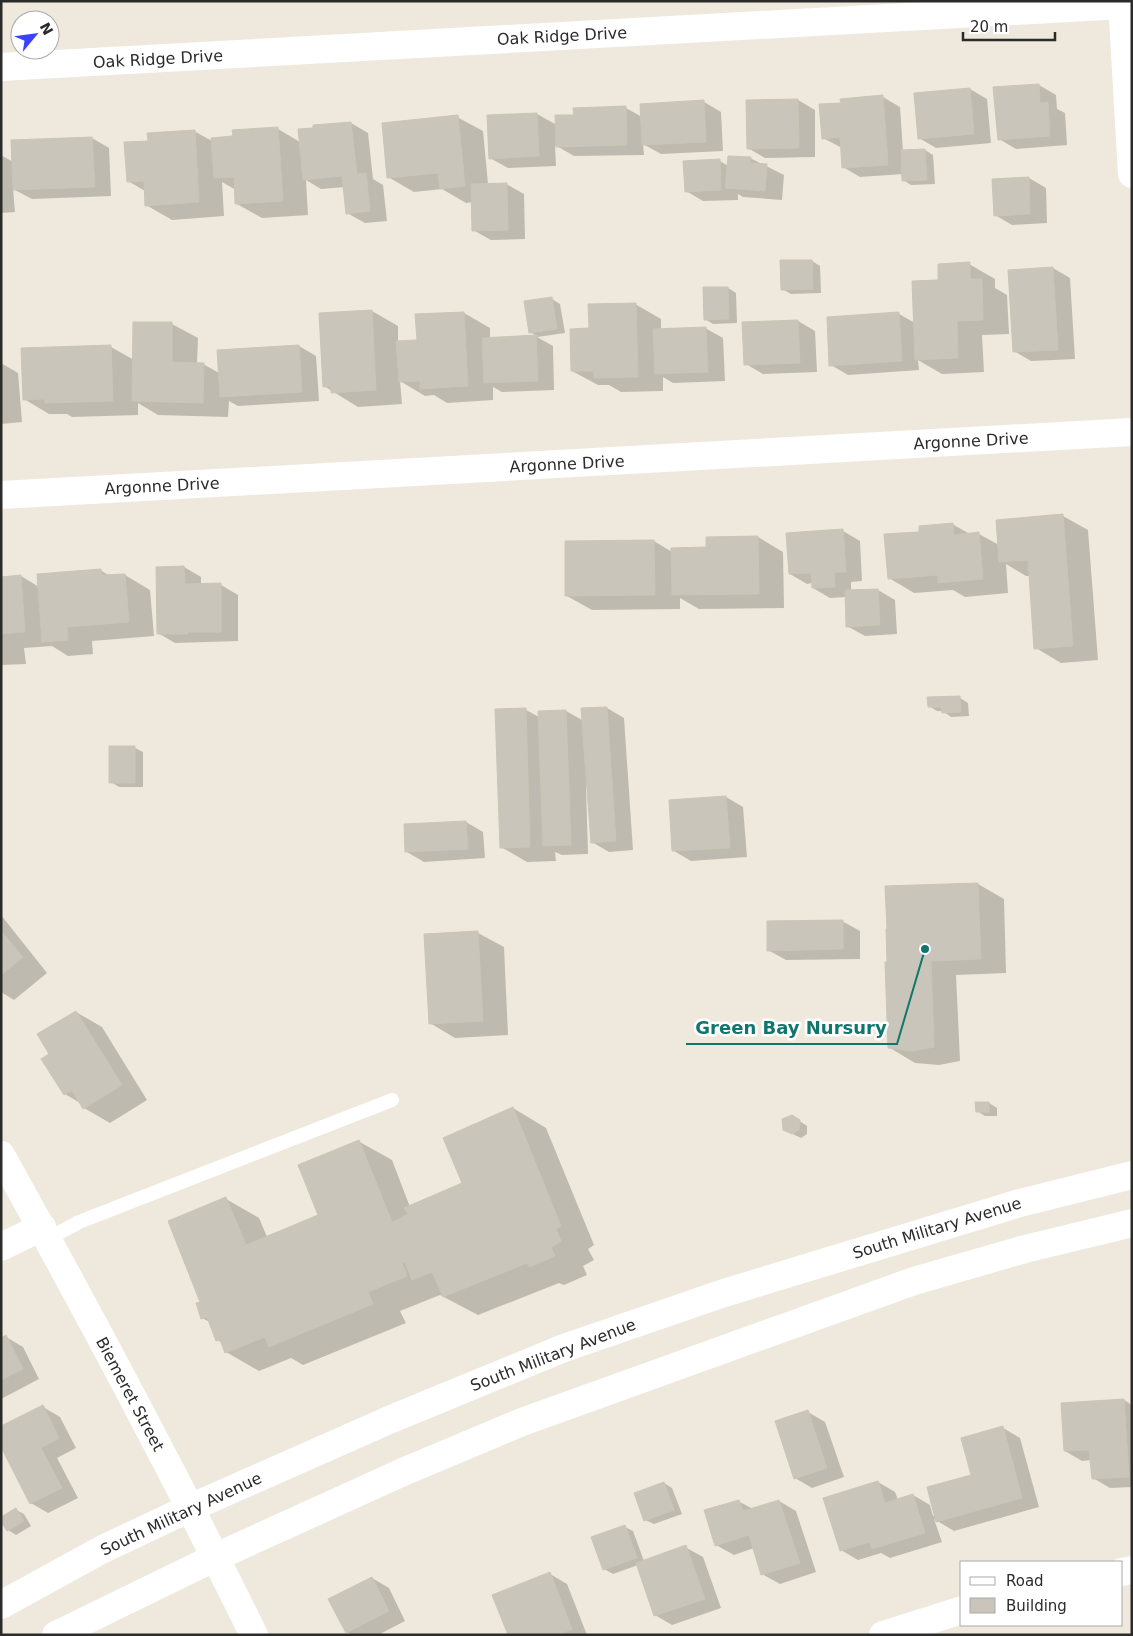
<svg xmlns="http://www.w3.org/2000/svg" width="1133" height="1636" viewBox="0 0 1133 1636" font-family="'DejaVu Sans',sans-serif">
<rect width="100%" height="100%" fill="#eee9dc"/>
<path fill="#0003" d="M1039,85L1056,95L1057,109L1065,113L1067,145L1016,149L999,139Z
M970,89L987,99L991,143L936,148L919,138Z
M883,97L900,107L903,151L925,150L933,155L935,184L911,185L903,180V174L860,177L843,167L842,148L823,138Z
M798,100L815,110V157L765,158L748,148Z
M704,102L721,112L723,151L661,154L643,144L644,155L574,156L555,145L556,166L508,168L490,158L537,114L557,125L575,116L626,108L642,117Z
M457,117L483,131L488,184H506L524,194L525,239L491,240L473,230V202L466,203L442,189L414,192L388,177Z
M351,123L368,133L373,179L383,185L387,221L365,223L347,213L345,187L321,189L306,180L308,215L262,218L237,204L236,190L222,182L224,216L172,220L146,205L145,191L128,181L150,142L194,131L212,141L278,129L300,142Z
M92,138L109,148L111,196L32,199L13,189L15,212L1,213V155L13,162Z
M750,158L784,175L782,200L743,197L738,194V200L703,201L686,191L720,161L728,166Z
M1029,178L1046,188L1047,223L1012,225L995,215Z
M812,261L820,266L821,293L791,294L782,289Z
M969,264L995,279V288L1007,295L1009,334L982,335L984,372L942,374L918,360L919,370L848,375L831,365L899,314L915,323L940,281Z
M1053,268L1070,278L1075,359L1031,361L1014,351Z
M728,288L736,293L737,323L713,324L705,319Z
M552,299L560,304L565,333L537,337L553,346L554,390L502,392L493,387V400L447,403L434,395L425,396L400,381L402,404L358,407L324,386L372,311L398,326V342L418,341L464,313L490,328V338L537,336L530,332Z
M635,304L661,319V330L705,328L723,338L725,381L673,383L663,377V391L621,392L609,385H598L572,371L590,330Z
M798,321L815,331L817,372L763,374L746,364Z
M135,323L172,324L198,338L197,364H203L219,373L218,351L299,346L316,356L319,401L238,406L229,401L228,417L158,415L138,403V415L72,417L67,414H49L24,399L111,347L134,360Z
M1,363L18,373L22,422L1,424Z
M1063,516L1088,530L1098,660L1061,663L1036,648L1030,576H1026L1006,564L1008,593L965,597L953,590L914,593L889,578L920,533L952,524L970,534H979L999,545Z
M843,531L860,541L862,581L851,582V591L878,590L895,600L897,634L865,636L847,626L846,597L830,598L813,588L812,583L807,584L790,574Z
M758,537L783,552L784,608L699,609L680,598V609L592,610L567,596L654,541L672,552L708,548Z
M184,567L201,577V585H221L238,595V641L175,643L158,633Z
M100,570L110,576L125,575L150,590L154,636L92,641L93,654L68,656L52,646L24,648L26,664L1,665V578L21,576L39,587Z
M960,698L968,703L969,716L951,717L943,711H937L929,706Z
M607,708L624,718L633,850L609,852L592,842L588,787H586L588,854L562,855L555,852L556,861L527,862L501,847L526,710L539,717V712L566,711L584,721Z
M135,748L143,752V787H119L111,782Z
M726,797L743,807L747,857L691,861L674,851Z
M466,822L483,832L485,858L424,862L407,852Z
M978,884L1004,899L1006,973L956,975L960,1061L939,1065L915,1063L890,1048L887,930Z
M1,915L47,973L14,1000L1,992Z
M842,921L860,931V959L786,960L768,950Z
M478,933L504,947L508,1035L455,1038L430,1023Z
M76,1012L102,1027L147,1100L110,1123L84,1108L82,1104L65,1094L51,1055Z
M989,1103L997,1108V1116H985L977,1111Z
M513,1108L546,1128L594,1245L588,1249L594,1260L583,1266L587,1275L564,1285L559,1283L478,1315L440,1295L400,1311L406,1323L303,1365L291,1358L259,1371L226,1352L223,1343L217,1340L210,1322L202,1318V1303L226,1199L259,1218L267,1237L320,1216L358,1141L392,1160L410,1207L463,1184Z
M792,1116L807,1126V1134L801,1138L784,1130Z
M6,1337L23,1347L39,1379L1,1399V1339Z
M1124,1400L1132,1405V1487L1110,1488L1093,1478L1091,1460L1082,1461L1065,1451Z
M43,1407L60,1417L76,1448L57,1458L78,1498L48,1513L31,1503Z
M808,1412L825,1422L844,1477L812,1488L795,1478Z
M1003,1428L1020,1438L1039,1507L954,1531L934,1519L942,1542L890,1558L881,1553L858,1560L841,1550L878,1482L895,1492L898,1500L913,1495L930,1505L933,1516L935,1515L972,1476Z
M664,1483L672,1488L682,1514L654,1524L645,1520Z
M738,1501L753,1509L779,1501L796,1511L816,1572L780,1584L762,1574L754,1548L734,1555L716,1545Z
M16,1510L24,1514L31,1526L16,1535L8,1530Z
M625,1527L633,1531L644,1561L685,1547L703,1557L721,1608L672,1625L655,1615L638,1565L613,1574L604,1569Z
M550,1574L567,1584L587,1635H509Z
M372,1578L389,1588L405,1621L378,1635H352L347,1632Z"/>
<path fill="#c9c5bb" stroke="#cac5b5" d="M1039,84L1040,103L1048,102L1050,136L998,140L993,87Z
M970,88L974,134L918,139L914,93Z
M883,95L888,165L842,168L840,137L822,139L819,104L841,103L840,99Z
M798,99L799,148L747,149L746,100Z
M704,100L706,142L642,145L640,104Z
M626,106L627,145L556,147L555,115H574L573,108Z
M537,113L539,156L489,159L487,115Z
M458,115L465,186L440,189L438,173L387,178L382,123Z
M351,122L357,174L366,173L370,211L346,214L342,176L303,180L298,129L313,128V125Z
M278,127L283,201L235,204L234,177L214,178L211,138L233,136L232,130Z
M195,130L199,202L145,206L144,181L127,182L124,142L148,141L147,133Z
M92,137L95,187L13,190L11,140Z
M925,149L927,180L902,181L901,150Z
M728,156L751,157L750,163L767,164L765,191L725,188Z
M720,159L721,190L685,192L683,161Z
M1029,177L1030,214L994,216L992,179Z
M507,183L508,230L472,231L471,184Z
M780,260H812L813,289L781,290Z
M970,262V279H982L983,320L957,321L958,358L915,360L912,281L938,280V264Z
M1053,267L1058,350L1013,352L1008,270Z
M703,287H728L729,319L704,320Z
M552,297L557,329L529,333L524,301Z
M636,303L638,377L594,378V371H571L570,329L589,328L588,304Z
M372,310L376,390L331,393V386L323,387L319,313Z
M464,312L468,386L420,389V381L399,382L396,341L417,340L415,314Z
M899,312L902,361L829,366L827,317Z
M798,320L800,363L744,365L742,322Z
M133,322H172V362L204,363L203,403L132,401Z
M706,327L708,372L655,374L653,329Z
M536,335L538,381L484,383L482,338Z
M111,345L113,401L45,403V399L23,400L21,348Z
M299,345L302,392L220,397L217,350Z
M1063,514L1073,646L1034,649L1028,560L999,562L996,520Z
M953,523L954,535L979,532L983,579L938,583V575L888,579L884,534L919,532V526Z
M843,529L846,572H834L835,587L812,588L811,573L789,574L786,533Z
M758,536L759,594L672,595L671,548L706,547V537Z
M654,540L655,595L565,596V541Z
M184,566L185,584L221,583V632H188V634H157L156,567Z
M101,569L102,575L125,574L129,622L67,627L68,640L42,642L37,574Z
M21,575L25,632L1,634V577Z
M878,589L880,625L846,627L845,590Z
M960,696L961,712L942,713L941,707H928L927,697Z
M607,707L616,841L591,843L581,708Z
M526,708L530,847L500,848L495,709Z
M566,710L571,845L543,846L538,711Z
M109,746H135V783H109Z
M726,796L730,848L672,851L669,800Z
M466,821L468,849L405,852L404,824Z
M978,883L981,959L931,961L934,1047L913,1051L888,1048L885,962H887L886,929H887L885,886Z
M843,920V949L767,951V921Z
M1,931L23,957L1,975Z
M478,931L483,1021L429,1024L424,934Z
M76,1011L122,1085L83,1109L72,1090L64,1095L41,1059L49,1054L37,1034Z
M975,1102H989V1112H976Z
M513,1107L561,1226L556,1229L561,1241L551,1247L555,1256L530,1267L527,1263L443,1297L432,1272L412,1280L405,1262L409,1260L400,1237L405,1235L399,1219L408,1214L404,1208L462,1183L443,1138Z
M792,1115L800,1120L799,1130L792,1134L783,1130L782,1119Z
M359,1140L392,1222L399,1219L405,1235L400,1237L409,1260L402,1263L407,1276L368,1292L373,1304L269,1347L265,1337L225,1353L220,1340L216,1341L207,1317L201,1319L196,1303L200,1302L168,1221L226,1197L246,1245L318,1215L298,1165Z
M6,1335L23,1369L1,1380V1338Z
M1124,1399L1129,1477L1092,1479L1089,1450L1064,1451L1061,1403Z
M43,1405L59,1438L41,1448L62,1488L30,1504L1,1447V1426Z
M808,1410L827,1468L794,1479L775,1421Z
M1003,1426L1022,1498L936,1522L927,1487L971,1475L961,1438Z
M878,1481L885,1503L913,1494L925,1533L872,1549L869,1542L840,1551L823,1498Z
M664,1482L674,1510L644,1521L634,1493Z
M739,1500L743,1511L779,1500L800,1563L761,1575L749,1535L715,1546L704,1510Z
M16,1508L24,1521L7,1531L1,1521V1517Z
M625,1525L637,1558L603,1570L591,1537Z
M686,1545L705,1599L654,1616L636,1563Z
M550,1572L572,1629L558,1635H508L492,1595Z
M372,1577L389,1611L346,1633L328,1599Z"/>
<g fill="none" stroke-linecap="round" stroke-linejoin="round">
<path stroke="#fff" stroke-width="14" d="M48,1239L79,1222L392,1100"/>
<path stroke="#fff" stroke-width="28" d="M1122,1L1132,174
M1,67L1123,5
M1,495L1132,432
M1,1155C89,1313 174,1473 254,1635
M1,1247L42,1227
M1122,1572L1132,1570
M883,1635L962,1610"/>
<path stroke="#fff" stroke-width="28" d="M1,1605L103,1549L190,1508L389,1420L564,1348L724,1293L1020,1203L1132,1175
M56,1635L216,1557L403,1472L522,1422L914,1281L1025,1249L1132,1223"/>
</g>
<g text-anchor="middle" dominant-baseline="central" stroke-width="5" stroke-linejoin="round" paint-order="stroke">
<g font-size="16" fill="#2b2b2b" stroke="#fff">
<text transform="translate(562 36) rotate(-3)">Oak Ridge Drive</text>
<text transform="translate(158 59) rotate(-3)">Oak Ridge Drive</text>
<text transform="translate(971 441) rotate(-3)">Argonne Drive</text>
<text transform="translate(567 464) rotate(-3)">Argonne Drive</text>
<text transform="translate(162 486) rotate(-3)">Argonne Drive</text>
<text transform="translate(937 1228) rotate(-17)">South Military Avenue</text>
<text transform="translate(553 1355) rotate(-21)">South Military Avenue</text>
<text transform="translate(130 1394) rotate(62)">Biemeret Street</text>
<text transform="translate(181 1514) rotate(-25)">South Military Avenue</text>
</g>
</g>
<path fill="none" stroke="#0f766e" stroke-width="2" d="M925 949L897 1044H686"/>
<circle fill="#0f766e" stroke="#fff" stroke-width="2" cx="925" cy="949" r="5"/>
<g font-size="18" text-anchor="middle" font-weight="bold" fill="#0f766e" stroke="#fff" stroke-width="5" stroke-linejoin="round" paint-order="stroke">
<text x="791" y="1034">Green Bay Nursury</text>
</g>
<rect width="1133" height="1636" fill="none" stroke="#2b2b2b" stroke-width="5"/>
<rect x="960" y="1561" width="162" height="65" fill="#ffffff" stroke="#aaaaaa"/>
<rect x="970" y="1577" width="25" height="8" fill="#ffffff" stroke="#aaaaaa"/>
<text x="1006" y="1586" font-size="15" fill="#2b2b2b">Road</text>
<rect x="970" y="1598" width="25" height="15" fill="#c9c5bb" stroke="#aaaaaa"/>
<text x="1006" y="1611" font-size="15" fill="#2b2b2b">Building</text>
<g transform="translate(35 35) rotate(61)"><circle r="24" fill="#ffffff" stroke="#aaaaaa"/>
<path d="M0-4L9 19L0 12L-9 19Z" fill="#3842ff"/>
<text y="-8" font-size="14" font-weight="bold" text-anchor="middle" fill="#2b2b2b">N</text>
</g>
<path d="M963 32v8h92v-8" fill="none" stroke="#2b2b2b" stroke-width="2.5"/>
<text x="970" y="32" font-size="15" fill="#2b2b2b" stroke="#ffffff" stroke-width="4" paint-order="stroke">20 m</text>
</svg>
